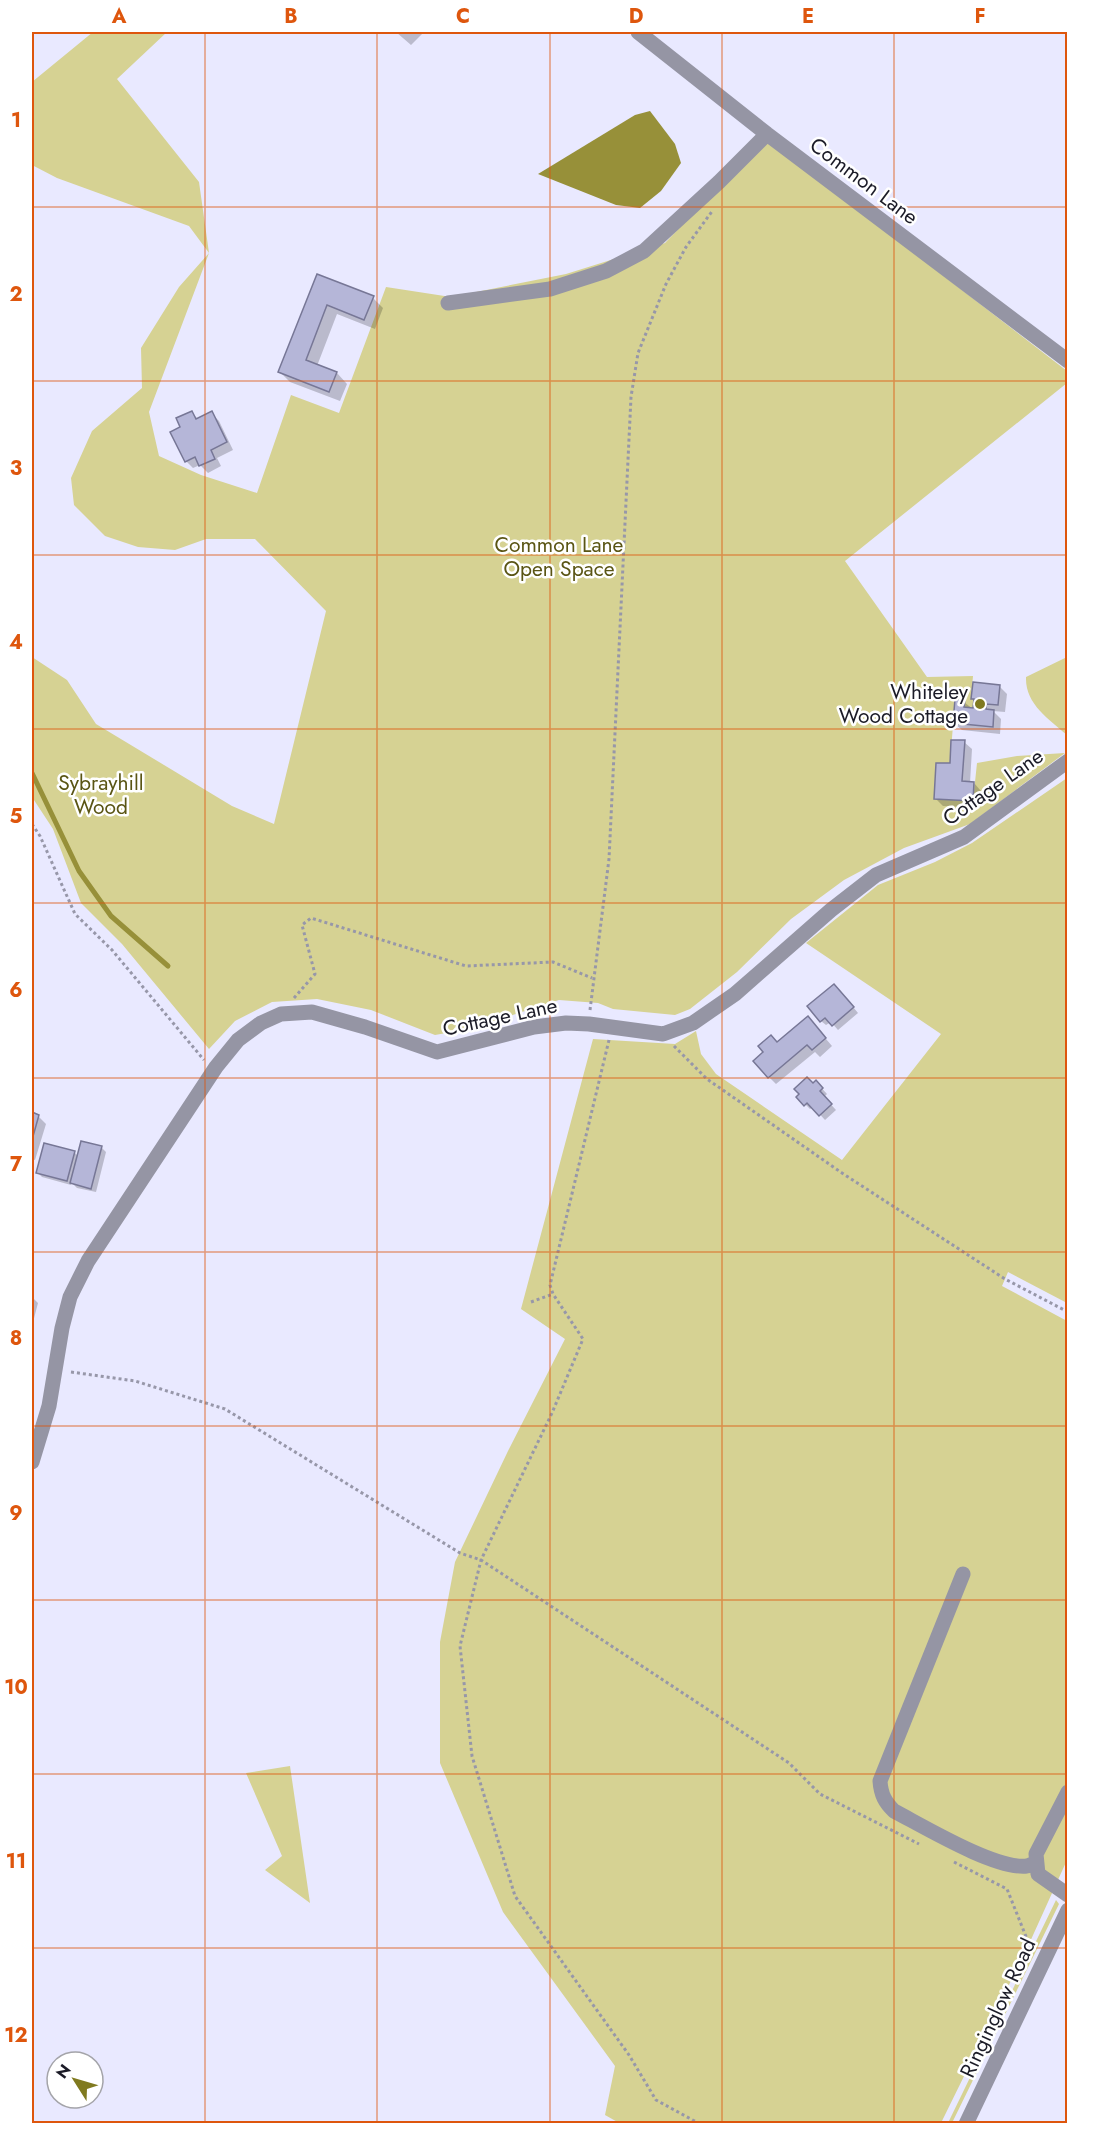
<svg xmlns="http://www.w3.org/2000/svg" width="1099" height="2155" viewBox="0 0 1099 2155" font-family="Jost,sans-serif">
<rect width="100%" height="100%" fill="#e9e9ff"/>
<path fill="#d6d293" d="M93,32H167L117,79L199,182L209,253L149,412L159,456L201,475L257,493L291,395L339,413L386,287L451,297L566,274L665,243L765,138L1067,371V383L845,561L927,677L973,676L971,698L974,699L973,708L964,707V700H955L950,763H936L934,799L973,801L977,763L1017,756L1065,753L970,824L904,848L844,880L791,919L737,972L690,1009L675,1015L613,1009L598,1003L559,1000L469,1029L435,1035L371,1010L317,999L272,1002L235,1021L209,1049L122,944L81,903L53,829L32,797V657L67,680L96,724L232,806L274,824L326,611L255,539H206L175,550L138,547L105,536L74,505L71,478L92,431L142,388L141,348L179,287L209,253L189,226L57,178L32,165V82Z
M1067,657V735C1049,719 1025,704 1026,677Z
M1067,778V1303L1008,1272L1002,1286L1067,1321V1860L1029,1944L941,2123L621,2124L605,2115L615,2066L503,1912L440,1763V1642L455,1562L508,1451L565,1339L521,1309L593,1039L675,1044L696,1031L701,1054L716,1074L842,1160L941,1034L806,943L878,885L935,862L972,843Z
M290,1766L310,1903L265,1870L282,1856L246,1773Z
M1056,1900L1059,1904L952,2123H948Z"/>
<path fill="#979039" d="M650,111L675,144L681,163L661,191L640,208L616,205L538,174L635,115Z"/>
<path fill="#0003" d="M396,32H424L411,45Z
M317,276L373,298L383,308L375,329L337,314L317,366L337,373L347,384L340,401L290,382L280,372Z
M192,413L199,420L211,413L219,421L233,450L217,458L221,466L208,473L200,465L193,468L186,461L182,428Z
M999,686L1007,694L1005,712L993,711L1001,719L1000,734L962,730L954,723L964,702L974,710L975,700L973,698Z
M964,742L972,749L970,783H974L981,791L980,808L943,806L936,799Z
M839,990L858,1013L838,1030L831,1022L826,1025L821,1021Z
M815,1026L832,1046L820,1057L815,1052L776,1084L769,1077L777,1044Z
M816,1082L827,1094L824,1097L836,1110L825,1120L813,1107L810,1109L798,1097Z
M32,1114L38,1116L46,1124L35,1160L32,1159Z
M101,1147L106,1152L96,1192L77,1188L72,1183L71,1185L42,1177L38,1173L74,1152L79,1157Z
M32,1297L38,1303L32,1326Z"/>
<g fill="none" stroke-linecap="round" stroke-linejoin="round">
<path stroke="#979039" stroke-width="5" d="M32,773L79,871L111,916L168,966"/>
</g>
<path fill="#b5b6d8" stroke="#777796" stroke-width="1.5" d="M317,274L374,296L364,320L327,305L306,360L337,372L329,392L278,372Z
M192,411L196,419L212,411L227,442L211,450L215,459L199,466L195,457L185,462L170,432L180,427L176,418Z
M973,682L1000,685L998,705L986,704V709L994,710L993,727L953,723L955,699L965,700L964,707L973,708L974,699H971Z
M951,740H965L962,781L974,782L973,801L934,799L936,763H950Z
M834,984L854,1007L832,1026L825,1018L820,1022L807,1006Z
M808,1016L826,1038L812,1050L807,1045L768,1078L753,1061L763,1052L758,1046L771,1035L777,1042Z
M807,1077L813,1083L816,1080L823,1088L820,1091L832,1104L819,1116L807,1103L804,1106L796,1097L799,1094L794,1089Z
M32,1112L39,1115L32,1140Z
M81,1141L102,1146L91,1189L70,1183Z
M44,1143L75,1151L67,1181L36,1173Z"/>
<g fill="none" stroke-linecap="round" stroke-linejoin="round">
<path stroke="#9797a9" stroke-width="3" stroke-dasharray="3 3" stroke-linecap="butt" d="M32,824L40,836L75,914L112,950L204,1060
M294,998L315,974L302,925L311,918L466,966L553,962L592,978
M590,1010L609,859L631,397L638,353L666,284L686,247L713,210
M609,1040L550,1285L553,1294L583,1339L552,1413L481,1560L460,1646L472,1756L515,1896L629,2055L656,2100L700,2124
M674,1046L707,1079L842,1173L1005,1279L1068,1312
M531,1302L553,1294
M71,1372L135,1381L225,1409L460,1553L481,1560L789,1763L820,1794L919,1844
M954,1862L1007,1889L1029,1944L1034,1947"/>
<path stroke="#9595a4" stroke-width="15" d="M638,32L767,134L1068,361
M448,303L550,289L606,271L644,251L719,182L767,134
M32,1462L49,1406L62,1328L70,1297L88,1261L216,1067L238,1040L261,1023L281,1014L312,1012L365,1027L437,1052L534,1027L566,1023L589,1024L663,1034L693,1023L735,994L831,910L876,875L964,837L1068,761
M963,1574L880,1781C881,1795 885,1802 894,1811C923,1826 996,1870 1027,1866C1028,1866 1035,1863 1036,1862
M1068,1792L1036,1854L1038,1874L1068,1895
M966,2124L1068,1910"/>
</g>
<path fill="none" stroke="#de560d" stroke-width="1.5" stroke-opacity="0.55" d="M205,32V2124M377,32V2124M550,32V2124M722,32V2124M894,32V2124M32,207H1068M32,381H1068M32,555H1068M32,729H1068M32,903H1068M32,1078H1068M32,1252H1068M32,1426H1068M32,1600H1068M32,1774H1068M32,1948H1068"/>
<circle fill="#807a20" stroke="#fff" stroke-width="2" cx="980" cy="704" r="6"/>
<g text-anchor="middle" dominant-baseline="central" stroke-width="5" stroke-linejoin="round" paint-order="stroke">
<g font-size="21" fill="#1b1b27" stroke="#fff">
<text transform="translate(864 181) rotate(37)">Common Lane</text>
<text transform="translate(993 787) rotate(-35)">Cottage Lane</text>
<text transform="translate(500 1017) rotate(-12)">Cottage Lane</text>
<text transform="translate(998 2008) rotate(-65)">Ringinglow Road</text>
</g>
<g font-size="21" fill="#5a5514" stroke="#fff">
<text x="559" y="545">Common Lane<tspan x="559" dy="24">Open Space</tspan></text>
<text x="101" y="783">Sybrayhill<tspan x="101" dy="24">Wood</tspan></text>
</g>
<g font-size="21" fill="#1b1b27" stroke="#fff" text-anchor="end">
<text x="968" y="692">Whiteley<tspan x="968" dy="24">Wood Cottage</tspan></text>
</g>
</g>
<rect width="1099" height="2155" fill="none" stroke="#ffffff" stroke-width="66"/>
<g transform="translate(75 2080) rotate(307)"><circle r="28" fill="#ffffff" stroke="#a4a4a9" stroke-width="1.5"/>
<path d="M0-4.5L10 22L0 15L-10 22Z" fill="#807a20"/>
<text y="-9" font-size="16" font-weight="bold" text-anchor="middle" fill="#1b1b27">N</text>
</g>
<rect x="33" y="33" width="1033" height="2089" fill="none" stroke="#de560d" stroke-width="2"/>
<g font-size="20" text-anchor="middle" font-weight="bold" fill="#de560d">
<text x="119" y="23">A</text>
<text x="291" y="23">B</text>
<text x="463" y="23">C</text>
<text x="636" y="23">D</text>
<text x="808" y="23">E</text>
<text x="980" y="23">F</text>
<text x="16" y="127">1</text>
<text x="16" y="301">2</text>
<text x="16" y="475">3</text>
<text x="16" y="649">4</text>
<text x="16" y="823">5</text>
<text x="16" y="997">6</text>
<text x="16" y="1171">7</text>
<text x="16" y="1345">8</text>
<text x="16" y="1520">9</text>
<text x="16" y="1694">10</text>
<text x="16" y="1868">11</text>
<text x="16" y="2042">12</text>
</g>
</svg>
